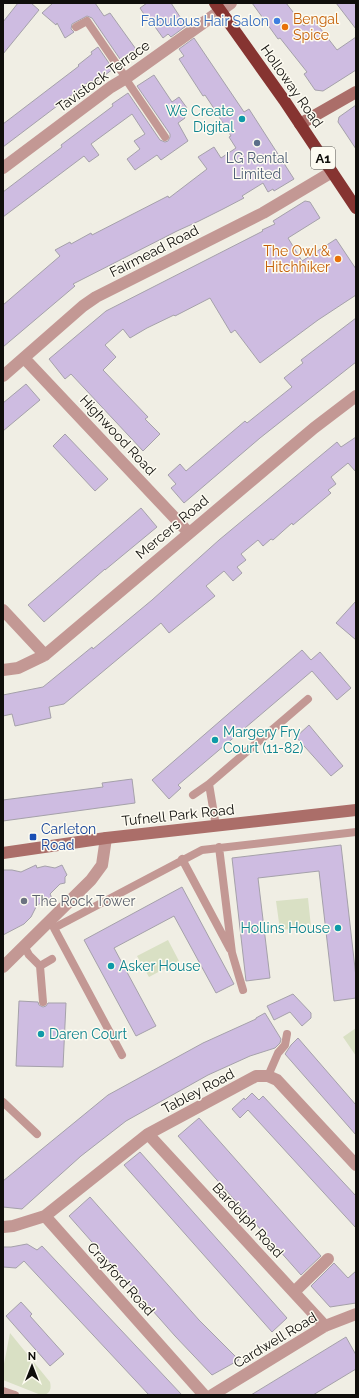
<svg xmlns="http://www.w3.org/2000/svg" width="359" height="1398" viewBox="0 0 359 1398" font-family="Raleway,sans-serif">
<rect width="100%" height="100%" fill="#f0eee4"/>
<path fill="#d9e0c4" d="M308,898L311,927L280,930L276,901Z
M168,940L179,961L149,977L137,956Z
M356,1028V1056L343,1037Z
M10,1333L50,1382C52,1390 49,1395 41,1395L3,1380V1369Z"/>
<path fill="#cebce1" stroke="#a5a1aa" d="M18,3H31L39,10L3,54V22Z
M53,3H95L104,16L110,13L138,52L122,62L92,18L87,16L72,24L71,29L74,32L65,38L57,23L56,25L42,13Z
M147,3H171L186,26L171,37L168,34L163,38L153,24L151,25L140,8Z
M252,3H286L304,26L313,19L337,50L356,37V70L323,91L315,90L304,74L307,72L280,38L278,39Z
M336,3H356V29Z
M194,38L244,112L249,109L294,179L274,191L273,189L268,192L263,183L242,196L244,198L223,209L199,221L177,231L73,284L75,286L3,347V305L60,256L55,250L70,242L71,244L91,233L92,235L168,196L169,198L207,169L198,157L214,147L221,158L236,148L229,137L231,136L213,107L205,95L203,96L179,59L184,56L179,49Z
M98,47L113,69L93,84L90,81L3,147V124L79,66L78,65L92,54L91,52Z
M154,75L172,102L179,97L187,108L181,112L185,118L178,123L188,141L161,160L157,155L135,170L127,159L140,149L134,141L145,134L132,114L91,144L99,155L89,162L84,156L3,217V192L62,147L61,145L113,106L112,104L128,93L160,140L165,142L168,141L170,137V134L137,86Z
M356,105V149L338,122L339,117Z
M305,201L310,202L320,218L288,238L302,261L336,239L356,269V295L318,320L260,363L235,330L231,333L210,298L175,316L174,315L147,328L130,338L123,329L105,345L116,357L103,370L148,417L145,419L160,434L143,451L71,374L65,379L49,359L106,311L263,231L262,230L275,224L273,221Z
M356,318V362L260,438L184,503L171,488L176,484L168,475L180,464L186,471L245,421L247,423L292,387L284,378L303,363L301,360Z
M26,384L40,400L3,431V403Z
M65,434L108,479L95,491L53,446Z
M356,437V472L348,463L331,477L336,484L328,490L331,493L293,525L292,523L273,540L271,539L263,546L258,540L241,554L246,560L237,567L242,573L233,581L224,571L206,586L215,596L169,633L161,623L64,704L49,707L51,718L15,726L12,714L3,716V695L43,687L92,647L93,649L152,600L219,540L337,442L341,447Z
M141,508L157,527L105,570V569L44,622L28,605Z
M356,601V640L336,623Z
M302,650L311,660L320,652L351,688L337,700L312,671L178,785L181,788L169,799L152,780Z
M309,725L343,766L331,776L296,737Z
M132,779L135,803L3,821V800L103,787L102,783Z
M341,845L356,977V998L334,1001L319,871L258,878L270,978L246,981L232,858Z
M36,865L37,868L45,866L55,868L62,865L67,875L65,877V883L60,884L50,894L52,898L37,905L31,917L24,924L3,935V870H12L21,872Z
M182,887L234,984L216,993L174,916L114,948L156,1026L136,1036L84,940Z
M293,994L311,1013V1018L302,1026L290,1012L274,1020L267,1006Z
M19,1001L38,1002L39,1005L43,1007L46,1006L48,1003H66L63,1067L16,1066Z
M265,1013L281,1039L280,1043L275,1048L250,1056L208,1075L126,1121L81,1156L22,1209L3,1207V1181L108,1095L203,1043L256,1019V1018Z
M298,1038L356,1105V1135L285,1054L291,1045Z
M252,1093L259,1100L263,1096L356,1196V1228L248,1110L240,1118L232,1109L244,1098L245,1100Z
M199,1118L321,1256L301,1275L178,1136Z
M140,1152L287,1318L272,1332L124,1165Z
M90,1197L199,1320L239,1360L212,1375L175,1336L69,1216Z
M27,1244L37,1250L42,1246L182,1395H149L24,1261L16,1268L3,1267V1247H11Z
M334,1263L348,1278L356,1271V1303L330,1307L311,1286Z
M21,1302L32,1314L30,1316L64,1354L50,1366L6,1316Z
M346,1337L356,1355V1369L351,1372L313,1395H251Z"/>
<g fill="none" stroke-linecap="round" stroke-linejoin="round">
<path stroke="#c39894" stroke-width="8" d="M76,27L87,21L126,78
M125,78L165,137
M193,795L209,784
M216,826L209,784L308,699
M219,847L232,953L243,990
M182,859L230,949
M24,946L29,955L40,966L43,1002
M40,966L52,959
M122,1055L54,928L202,850L356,832
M268,1076L278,1053L285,1045L287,1034
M3,1102L37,1134
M3,1391L15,1395"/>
<path stroke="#c39894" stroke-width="12" d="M3,168L111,87L126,78L231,3
M24,358L189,533
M3,376L83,306L96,297L263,213L332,172
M3,610L45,655
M3,670L18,668L45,655L314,428L356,396
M3,967L91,880L102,865L106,838
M148,1134L325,1326
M45,1216L204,1395
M3,1227L13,1226L45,1216L148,1134L256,1076H268L277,1080L356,1165
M294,1292L328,1259
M212,1395L325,1326L356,1314"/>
<path stroke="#ab6e69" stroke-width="12" d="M300,124L356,92
M3,853L106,838L356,810"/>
<path stroke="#863431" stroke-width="12" d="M215,3L284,100L356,208"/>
</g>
<circle fill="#3f7fe0" stroke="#fdfbf1" stroke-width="1.5" cx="277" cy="21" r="4"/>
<g fill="#e8710a" stroke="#fdfbf1" stroke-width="1.5">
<circle cx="285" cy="27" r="4"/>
<circle cx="338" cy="259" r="4"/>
</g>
<g fill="#0f9aa8" stroke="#fdfbf1" stroke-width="1.5">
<circle cx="242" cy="119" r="4"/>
<circle cx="215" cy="740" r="4"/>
<circle cx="338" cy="928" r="4"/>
<circle cx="111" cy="966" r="4"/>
<circle cx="41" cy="1034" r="4"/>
</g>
<circle fill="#5c6f8a" stroke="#fdfbf1" stroke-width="1.5" cx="257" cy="143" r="4"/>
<rect fill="#1a4fb4" stroke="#fdfbf1" stroke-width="1.5" x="29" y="833" width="8" height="8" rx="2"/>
<circle fill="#6b7280" stroke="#fdfbf1" stroke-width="1.5" cx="24" cy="901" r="4"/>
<g text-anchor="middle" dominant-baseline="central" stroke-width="3" stroke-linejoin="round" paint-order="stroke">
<rect fill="#fdfbf1" stroke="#565550" stroke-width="1" x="311" y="147" width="24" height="22" rx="3"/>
<g font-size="13" font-weight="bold" fill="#0f0e0b">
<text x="323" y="158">A1</text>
</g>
<g font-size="14" fill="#c56008" stroke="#fdfbf1" text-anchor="start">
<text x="293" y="19">Bengal<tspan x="293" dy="16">Spice</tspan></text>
<text x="330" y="251" text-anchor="end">The Owl &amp;<tspan x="330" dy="16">Hitchhiker</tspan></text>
</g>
<g font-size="14" fill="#366cbe" stroke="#fdfbf1" text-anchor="end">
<text x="269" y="21">Fabulous Hair Salon</text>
</g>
<g font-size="14" fill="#0f0e0b" stroke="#fdfbf1">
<text transform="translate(103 76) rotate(-36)">Tavistock Terrace</text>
<text transform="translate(292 86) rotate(55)">Holloway Road</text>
<text transform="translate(154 251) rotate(-27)">Fairmead Road</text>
<text transform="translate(118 435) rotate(47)">Highwood Road</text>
<text transform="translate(172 527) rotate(-40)">Mercers Road</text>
<text transform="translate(178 815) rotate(-6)">Tufnell Park Road</text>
<text transform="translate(198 1091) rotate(-28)">Tabley Road</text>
<text transform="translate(248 1220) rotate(47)">Bardolph Road</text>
<text transform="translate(121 1279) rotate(48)">Crayford Road</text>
<text transform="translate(275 1340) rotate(-31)">Cardwell Road</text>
</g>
<g font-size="14" fill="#0d838f" stroke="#fdfbf1" text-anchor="start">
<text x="234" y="111" text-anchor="end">We Create<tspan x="234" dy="16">Digital</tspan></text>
<text x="223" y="732">Margery Fry<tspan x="223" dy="16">Court (11-82)</tspan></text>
<text x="330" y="928" text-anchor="end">Hollins House</text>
<text x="119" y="966">Asker House</text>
<text x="49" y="1034">Daren Court</text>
</g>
<g font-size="14" fill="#4e5e75" stroke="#fdfbf1">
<text x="257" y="158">LG Rental<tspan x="257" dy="16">Limited</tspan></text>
</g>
<g font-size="14" fill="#164399" stroke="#fdfbf1" text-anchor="start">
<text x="41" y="829">Carleton<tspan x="41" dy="16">Road</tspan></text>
</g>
<g font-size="14" fill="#5b616d" stroke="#fdfbf1" text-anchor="start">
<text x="32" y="901">The Rock Tower</text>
</g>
</g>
<rect width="359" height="1398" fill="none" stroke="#0f0e0b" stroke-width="8"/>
<g transform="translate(32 1366)" stroke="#fdfbf1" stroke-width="3" paint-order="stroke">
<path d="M0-3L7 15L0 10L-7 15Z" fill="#0f0e0b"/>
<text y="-6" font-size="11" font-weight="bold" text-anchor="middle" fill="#0f0e0b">N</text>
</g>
</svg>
